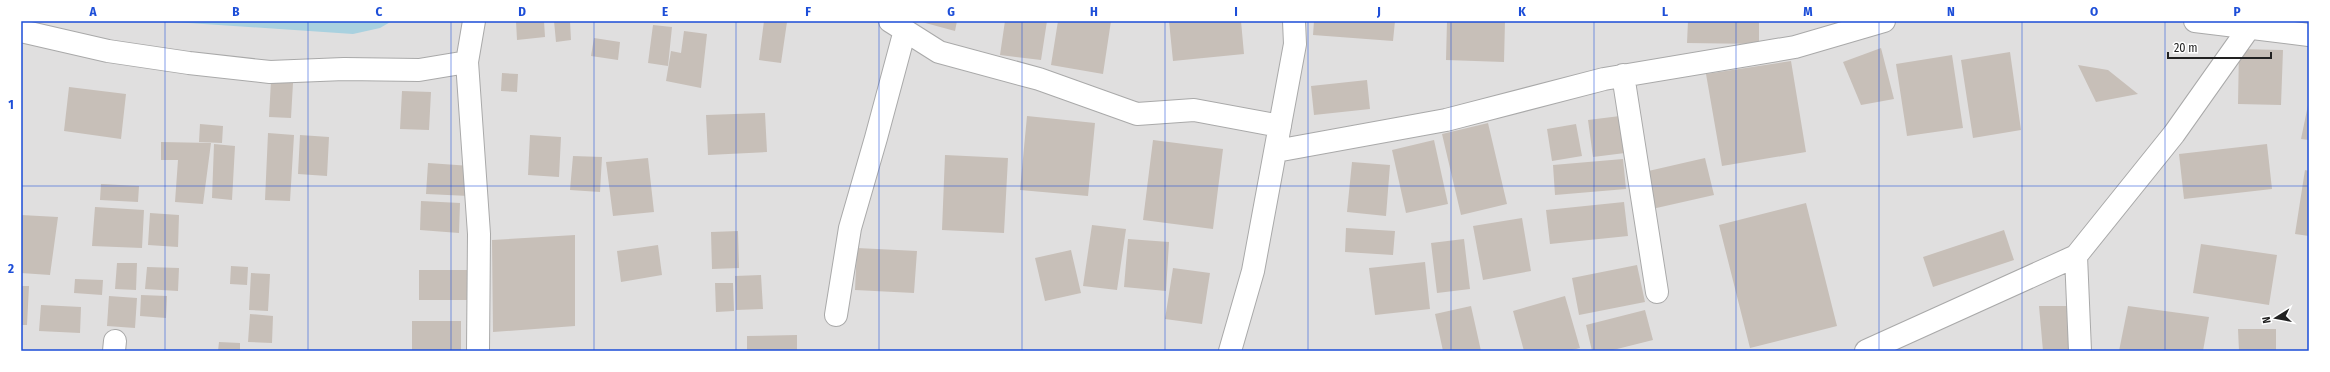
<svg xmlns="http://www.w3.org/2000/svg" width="2330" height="372" viewBox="0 0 2330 372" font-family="'Fira Sans Condensed',sans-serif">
<rect width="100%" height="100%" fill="#f2efe9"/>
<path fill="#e0dfdf" d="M21,21H2309V351H21Z"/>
<path fill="#a9d1df" d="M159,21H392L380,28L353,34Z"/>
<path fill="#c7bfb8" d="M516,21H544L545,37L517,40Z
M554,21H570L571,40L556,42Z
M764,21L787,22L781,63L759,60Z
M918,21H957L955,31Z
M1005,21H1047L1041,60L1000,55Z
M1058,21H1111L1103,74L1051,65Z
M1169,21H1241L1244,54L1173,61Z
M1314,21H1395L1393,41L1313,35Z
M1447,21H1505L1504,62L1446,60Z
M1688,21H1759V44L1687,43Z
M653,25L672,27L668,66L648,63Z
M684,31L707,34L701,88L666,81L671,51L681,53Z
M594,38L620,42L618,60L591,56Z
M1881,48L1894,99L1861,105L1843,62Z
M2239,49L2283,50L2281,105L2238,104Z
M2010,52L2021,130L1973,138L1961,60Z
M1952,55L1963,128L1907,136L1896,64Z
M1791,61L1806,152L1722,166L1706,74Z
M2078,65L2108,70L2138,94L2096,102Z
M502,73L518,74L517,92L501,91Z
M1367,80L1370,109L1314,115L1311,86Z
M271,81L293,83L291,118L269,117Z
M69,87L126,94L121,139L64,131Z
M402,91L431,92L429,130L400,129Z
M2308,105L2309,140L2301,139Z
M765,113L767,152L708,155L706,115Z
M1027,116L1095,123L1088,196L1020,190Z
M1620,116L1625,153L1593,157L1588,120Z
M1488,123L1507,204L1461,215L1442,134Z
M200,124L223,126L222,143L199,142Z
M1576,124L1582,156L1552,161L1547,129Z
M268,133L294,135L290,201L265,200Z
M300,135L329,137L327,176L298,174Z
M530,135L561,137L559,177L528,175Z
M1153,140L1223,149L1213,229L1143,220Z
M1434,140L1448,204L1406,213L1392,150Z
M161,142L211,143L203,204L175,202L178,160H161Z
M214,144L235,146L232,200L212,198Z
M2267,144L2272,189L2184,199L2179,154Z
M945,155L1008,158L1004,233L942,230Z
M573,156L602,157L600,192L570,190Z
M648,158L654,212L613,216L606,162Z
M1705,158L1714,195L1652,209L1644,172Z
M1623,159L1626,189L1555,195L1553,165Z
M1352,162L1390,165L1386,216L1347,212Z
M428,163L471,166L469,196L426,194Z
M2305,170L2309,171V236L2295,234Z
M101,184L139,186L138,202L100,200Z
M421,201L460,203L459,233L420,230Z
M1624,202L1628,236L1550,244L1546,210Z
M1806,203L1837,326L1750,348L1719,225Z
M95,207L144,210L142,248L92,246Z
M150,213L179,215L178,247L148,245Z
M21,215L58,217L50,275L21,273Z
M1522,218L1531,271L1483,280L1473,226Z
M1092,225L1126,229L1117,290L1083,286Z
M1346,228L1395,231L1393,255L1345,252Z
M2004,230L2014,260L1933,287L1923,257Z
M738,231L739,268L712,269L711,232Z
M575,235V326L493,332L492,240Z
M1128,239L1169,242L1166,291L1124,287Z
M1464,239L1470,289L1437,293L1431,243Z
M2201,244L2277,255L2269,305L2193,293Z
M658,245L662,275L621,282L617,251Z
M857,248L917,251L914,293L855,290Z
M1071,250L1081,293L1045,301L1035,258Z
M1425,262L1430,309L1375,315L1369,268Z
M117,263H137L136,290L115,289Z
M1637,265L1645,302L1579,315L1572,278Z
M231,266L248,267L247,285L230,284Z
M147,267L179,268L178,291L145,289Z
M1173,268L1210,273L1202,324L1165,319Z
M419,270H468V300H419Z
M251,273L270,274L268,311L249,310Z
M761,275L763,309L736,310L735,276Z
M75,279L103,280L102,295L74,293Z
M715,283H733L734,311L716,312Z
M21,286H29L27,325H21Z
M141,295L167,296L166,318L140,316Z
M109,296L137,298L135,328L107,326Z
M1565,296L1580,348L1568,351H1524L1513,311Z
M41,305L81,307L80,333L39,331Z
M1471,306L1481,351H1443L1435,314Z
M2039,306H2069L2070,351H2043Z
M2128,306L2209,317L2203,351H2119Z
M1645,310L1653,340L1609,351H1592L1586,325Z
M250,314L273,316L272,343L248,342Z
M412,321H461V351H412Z
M2238,329H2276V351H2239Z
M797,335V351H747V336Z
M219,342L240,343V351H218Z"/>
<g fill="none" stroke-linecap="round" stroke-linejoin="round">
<g stroke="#a9a9a9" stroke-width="24">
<path id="minor" d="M474,21L467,62L479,234L478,351
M890,21L939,52L1039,79L1137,114L1194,110L1280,126
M2195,21L2309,35
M21,31L108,51L189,63L270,72L344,69L419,70L467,62
M1623,75L1657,292
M1276,151L1446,120L1604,79L1795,47L1884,21
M2076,256L2080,351
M836,315L850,228L876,138L905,30
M114,351L115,341
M1230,351L1253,271L1295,44L1294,21
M1866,351L2076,256L2174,134L2249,28"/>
</g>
<use href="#minor" stroke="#fff" stroke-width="22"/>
</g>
<path fill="none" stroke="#1d4ed8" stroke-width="1" stroke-opacity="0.55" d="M165,21V351M308,21V351M451,21V351M594,21V351M736,21V351M879,21V351M1022,21V351M1165,21V351M1308,21V351M1451,21V351M1594,21V351M1736,21V351M1879,21V351M2022,21V351M2165,21V351M21,186H2309"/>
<rect width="2330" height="372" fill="none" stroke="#ffffff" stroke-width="44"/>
<g transform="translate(2276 318) rotate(259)" stroke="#ffffff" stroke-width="3" paint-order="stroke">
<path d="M0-3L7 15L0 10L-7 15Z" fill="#222222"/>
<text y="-6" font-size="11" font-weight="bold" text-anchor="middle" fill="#222222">N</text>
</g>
<path d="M2168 52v6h103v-6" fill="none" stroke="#222222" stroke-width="2"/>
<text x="2174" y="52" font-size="12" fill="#222222" stroke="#ffffff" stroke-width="3" paint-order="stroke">20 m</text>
<rect x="22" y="22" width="2286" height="328" fill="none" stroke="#1d4ed8" stroke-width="1.5"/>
<g font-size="13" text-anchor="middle" font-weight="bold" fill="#1d4ed8">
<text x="93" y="16">A</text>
<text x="236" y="16">B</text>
<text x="379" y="16">C</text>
<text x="522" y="16">D</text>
<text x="665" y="16">E</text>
<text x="808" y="16">F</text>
<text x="951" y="16">G</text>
<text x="1094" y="16">H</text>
<text x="1236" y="16">I</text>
<text x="1379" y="16">J</text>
<text x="1522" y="16">K</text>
<text x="1665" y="16">L</text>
<text x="1808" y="16">M</text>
<text x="1951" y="16">N</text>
<text x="2094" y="16">O</text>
<text x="2237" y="16">P</text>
<text x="11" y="109">1</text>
<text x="11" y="273">2</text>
</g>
</svg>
